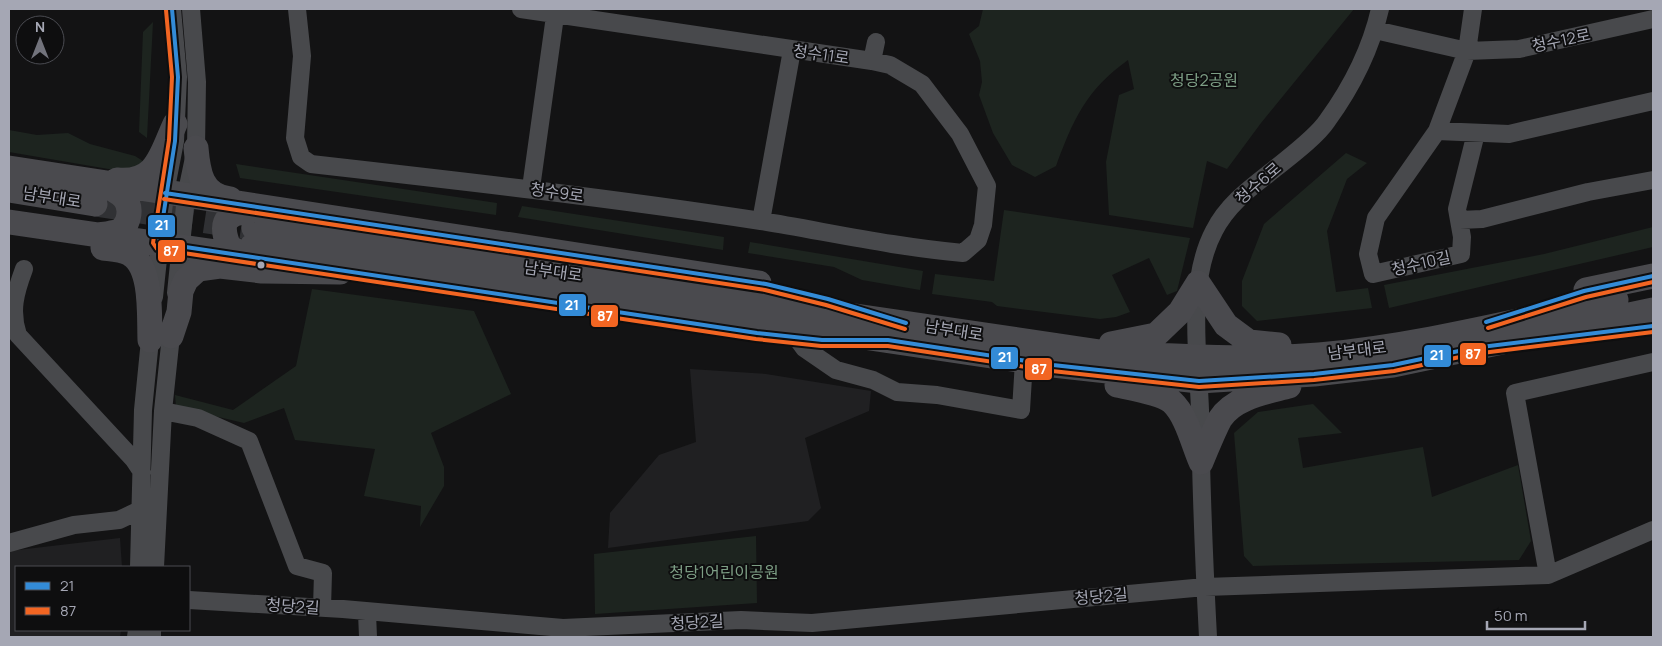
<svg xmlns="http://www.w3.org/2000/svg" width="1662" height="646" viewBox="0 0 1662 646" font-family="Manrope,'Noto Sans KR',sans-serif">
<rect width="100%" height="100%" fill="#131314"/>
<path fill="#202022" d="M690,369L766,374L871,391L869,411L805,438L821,508L808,521L608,548L610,513L659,455L696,442Z
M120,538L122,567H16V630H121L120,637H9V551Z"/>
<path fill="#1d241f" d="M983,9H1354L1261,123L1227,169L1207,161L1193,228L1109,215L1106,162L1119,95L1134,89L1128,60C1086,90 1073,120 1056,166L1035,177L1012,165L993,133L979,95L982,82L980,61L969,34L979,26Z
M153,22L147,138L139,132L143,32Z
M9,130L37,135L68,133L90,144L135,156L146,163L126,172L9,152Z
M1346,153L1367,163L1347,179L1327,231L1336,292L1368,288L1372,308L1257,321L1242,306V281L1264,224Z
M236,164L497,203L496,215L240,178Z
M522,206L724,237L723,250L518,217Z
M1004,210L1190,238L1177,291L1167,295L1149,258L1112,275L1130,312L1116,317L1100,319L997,306L992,302L932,294L935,274L994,281Z
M1653,227V247L1389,308L1384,285L1544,254Z
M750,242L923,271L920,290L862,280L834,267L748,253Z
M312,289L474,311L511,394L431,433L444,467V486L420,527L421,506L364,496L375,449L295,440L284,408L244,423L176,407L175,395L233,410L296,366Z
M1313,404L1342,433L1298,438L1303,468L1423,447L1432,497L1518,465L1531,541L1519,560L1253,566L1244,556L1234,433L1258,412Z
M756,536L757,603L595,614L594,554Z"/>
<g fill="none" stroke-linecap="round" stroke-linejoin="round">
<path stroke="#303134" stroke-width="25" stroke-dasharray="25 12" stroke-linecap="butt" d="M95,204L247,227"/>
<path stroke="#48494c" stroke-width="18" d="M297,9L302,56L295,138L301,157L311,164C461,181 611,198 761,221C828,232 895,247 963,253L978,240L983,225L987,186L960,134L922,84L890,65L872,61L521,9
M1473,9L1467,51L1437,131L1376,218L1368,254L1373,274L1461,254L1462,237L1457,209L1476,133
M1375,30L1467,51L1519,49L1653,19
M872,61L876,42
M1437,131L1509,134L1653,101
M531,188L556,9
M1460,220L1482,219L1588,192L1653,180
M761,221L792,50
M24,269C15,293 10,311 18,335L134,460L142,472
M176,293L186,196L196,148L197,82L191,9
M154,297L165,193L175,141L178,77L172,9
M796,337L804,348L836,370L873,380L897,392L937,395L1021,410L1024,361
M163,411L198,418L249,441L297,566L323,573L322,608
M9,543L74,525L119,520L140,510
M139,567L143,410L151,330
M155,567L163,411L172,326
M1548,575L1515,393L1653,362
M189,600L343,609L563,628L741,620L812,623L1205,587L1548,575L1653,530
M367,613L368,637
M136,637L137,630
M152,637V630
M1208,637C1204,562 1201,486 1200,410C1198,354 1187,282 1214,231C1228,203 1253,186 1277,167C1292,155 1317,136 1327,121C1351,88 1371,48 1380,9"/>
<path stroke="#4a4a4e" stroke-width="25" d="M196,148C198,171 201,196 230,199
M9,168L759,283
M117,180C157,184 161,154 175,124
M9,190L95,204
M9,222L271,260
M254,228L1100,352C1172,356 1246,361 1319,355C1419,346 1518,320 1616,300
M99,235C105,234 113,233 119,231C123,229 127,223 128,219C133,200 120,192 104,185
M252,246L1053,365L1199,381L1314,374L1393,365L1653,310
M103,248C112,249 122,249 130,254C153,267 149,316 150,340
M248,257L229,247C217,218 229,213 256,210
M1586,290L1653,276
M171,336L179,312L181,291L186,280L198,269L220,266L262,271L340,272
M1111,344L1156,335L1180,312L1198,283L1226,325L1249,342L1279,345
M1117,385C1131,388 1162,393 1172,402C1187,416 1193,444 1201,462
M1201,462C1207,448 1213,432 1220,419C1234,397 1267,392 1289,386"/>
<g stroke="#0e0e0f" stroke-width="8">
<path id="bus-1" d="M172,9L178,77L175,141L159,243L757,333L822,340H888L1053,365L1199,381L1314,374L1393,365L1473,348L1653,326
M165,193L766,284L828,299L906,323
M1486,322L1584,291L1653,276"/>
</g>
<g stroke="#0e0e0f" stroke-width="8">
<path id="bus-2" d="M166,10L172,77L169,140L153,243L157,249L756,339L821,346H888L1052,371L1199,387L1314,380L1394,371L1474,354L1653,332
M164,199L765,290L826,305L905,329
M1488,328L1586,297L1653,282"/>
</g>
<use href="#bus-1" stroke="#338bd7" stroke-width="4"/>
<use href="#bus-2" stroke="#f26522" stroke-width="4"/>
</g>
<circle fill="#a5a7b4" stroke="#0e0e0f" stroke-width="2" cx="261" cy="265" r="4.5"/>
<g text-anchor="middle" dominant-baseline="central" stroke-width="4" stroke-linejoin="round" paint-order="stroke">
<g font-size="16" fill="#a5a7b4" stroke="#0e0e0f">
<text transform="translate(1561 40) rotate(-12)">청수12로</text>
<text transform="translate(821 54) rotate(8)">청수11로</text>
<text transform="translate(1258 183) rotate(-41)">청수6로</text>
<text transform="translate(557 192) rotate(8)">청수9로</text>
<text transform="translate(52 197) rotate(9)">남부대로</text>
<text transform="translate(1421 263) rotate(-13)">청수10길</text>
<text transform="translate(553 271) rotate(8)">남부대로</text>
<text transform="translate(954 330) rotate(9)">남부대로</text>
<text transform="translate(1357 350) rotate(-7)">남부대로</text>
<text transform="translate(1101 596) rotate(-5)">청당2길</text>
<text transform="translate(293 606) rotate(4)">청당2길</text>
<text transform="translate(697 622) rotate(-3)">청당2길</text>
</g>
<g font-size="16" fill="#7d9e85" stroke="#0e0e0f">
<text x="1204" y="80">청당2공원</text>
<text x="724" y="572">청당1어린이공원</text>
</g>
</g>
<g stroke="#0e0e0f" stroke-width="2">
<rect x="147" y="214" width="29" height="24" rx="5" fill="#338bd7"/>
<rect x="157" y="239" width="29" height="24" rx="5" fill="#f26522"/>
<rect x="558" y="293" width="29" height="24" rx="5" fill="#338bd7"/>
<rect x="590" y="304" width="29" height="24" rx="5" fill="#f26522"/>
<rect x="1459" y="342" width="28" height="24" rx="5" fill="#f26522"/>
<rect x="1423" y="344" width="29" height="24" rx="5" fill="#338bd7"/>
<rect x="990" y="346" width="29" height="24" rx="5" fill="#338bd7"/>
<rect x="1024" y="357" width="29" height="24" rx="5" fill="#f26522"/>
</g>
<g font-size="14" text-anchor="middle" font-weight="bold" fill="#fff">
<text x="162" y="230">21</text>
<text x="171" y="256">87</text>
<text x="572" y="310">21</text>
<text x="605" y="321">87</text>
<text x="1473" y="359">87</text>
<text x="1437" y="360">21</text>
<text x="1005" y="362">21</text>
<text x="1039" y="374">87</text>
</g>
<rect width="1662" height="646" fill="none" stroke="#a5a7b4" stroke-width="20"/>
<rect x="15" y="566" width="175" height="65" fill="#0e0e0f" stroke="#4a4b51"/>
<rect x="25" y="582" width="25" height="8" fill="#338bd7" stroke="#4a4b51"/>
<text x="60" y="591" font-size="15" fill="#a5a7b4">21</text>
<rect x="25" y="607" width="25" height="8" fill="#f26522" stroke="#4a4b51"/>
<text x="60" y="616" font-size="15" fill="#a5a7b4">87</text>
<g transform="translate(40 40)"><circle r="24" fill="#0e0e0f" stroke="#4a4b51"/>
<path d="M0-4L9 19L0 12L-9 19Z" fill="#72737c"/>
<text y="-8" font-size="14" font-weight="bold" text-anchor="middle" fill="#a5a7b4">N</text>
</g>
<path d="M1487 621v8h98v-8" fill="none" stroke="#a5a7b4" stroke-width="2.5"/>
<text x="1494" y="621" font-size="15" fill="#a5a7b4" stroke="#0e0e0f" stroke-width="4" paint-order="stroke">50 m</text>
</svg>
